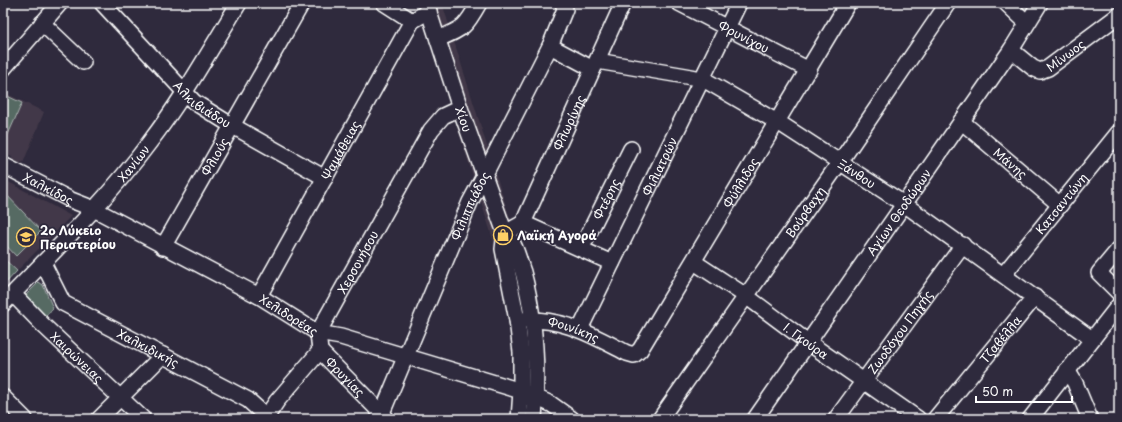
<svg xmlns="http://www.w3.org/2000/svg" width="1122" height="422" viewBox="0 0 1122 422" font-family="'Playpen Sans',sans-serif">
<rect width="100%" height="100%" fill="#2f2a3d"/>
<filter id="ink" filterUnits="userSpaceOnUse"><feTurbulence type="fractalNoise" baseFrequency=".025" numOctaves="2"/><feDisplacementMap in="SourceGraphic" scale="8" xChannelSelector="R" yChannelSelector="G"/><feConvolveMatrix kernelMatrix="1 2 1 2 8 2 1 2 1" color-interpolation-filters="sRGB"/></filter>
<g filter="url(#ink)">
<path fill="#433949" d="M418,3H442L526,270L535,319L515,352L500,261Z
M3,92L44,112L23,163L21,162V164L12,159V157L3,152Z
M3,179L71,216L17,271L3,258Z"/>
<path fill="#576a64" stroke="#abb4b2" d="M3,94L22,103L3,146Z
M4,192L41,231L16,256L3,242Z
M3,258L17,271L3,286Z
M39,282L43,285L53,308L45,317L25,296Z"/>
<g fill="none" stroke-linecap="round" stroke-linejoin="round">
<g stroke="#fff" stroke-width="18">
<g id="minor">
<path id="s1" d="M102,3L194,102L231,125L325,178"/>
<path d="M384,3L412,21"/>
<path id="s2" d="M426,3L460,108L505,233C508,237 512,241 514,246C518,254 520,264 523,272C536,320 538,370 534,419"/>
<path id="s3" d="M679,3L809,70"/>
<path d="M1006,3L1027,23"/>
<path d="M42,23L83,62"/>
<path d="M438,39C464,28 465,28 479,3"/>
<path d="M550,46L593,69"/>
<path id="s4" d="M1011,50L1033,68L1040,71L1048,68L1119,15"/>
<path id="s5" d="M597,61L686,76L702,79L710,83L784,126L904,204L1092,339"/>
<path d="M3,69L60,3"/>
<path id="s6" d="M961,121L1060,205"/>
<path id="s7" d="M3,165L71,200L94,209L259,296L318,333L341,337L521,391L551,404L572,419"/>
<path d="M523,223L612,263"/>
<path id="s8" d="M505,233L523,223L623,3"/>
<path d="M505,233L503,249L517,320L521,352V391L519,419"/>
<path id="s9" d="M163,247L302,3"/>
<path id="s10" d="M581,249L631,149"/>
<path d="M1119,249L1099,273L1119,293"/>
<path id="s11" d="M694,262L746,296L809,343L918,419"/>
<path id="s12" d="M43,263L63,303L248,400L269,419"/>
<path id="s13" d="M1004,274L1119,132"/>
<path id="s14" d="M13,294L43,325L143,419"/>
<path id="s15" d="M259,296L412,21L429,11"/>
<path id="s16" d="M3,304C53,252 106,201 149,143C183,99 210,50 239,3"/>
<path id="s17" d="M517,320C562,317 588,333 627,353L634,355L640,350L848,3"/>
<path id="s18" d="M580,329L739,3"/>
<path id="s19" d="M320,351L387,419"/>
<path d="M1067,370L1075,383L1090,419"/>
<path d="M3,397L25,419"/>
<path id="s20" d="M382,413L470,202L484,176L550,46L565,9L563,3"/>
<path d="M99,419L163,355"/>
<path id="s21" d="M265,419L277,401L320,351L318,333L431,130L443,116L460,108"/>
<path id="s22" d="M660,419L840,162L948,3"/>
<path id="s23" d="M755,419L1011,50L1040,3"/>
<path id="s24" d="M836,419L963,245"/>
<path id="s25" d="M935,419L1035,297"/>
<path d="M1030,419L1119,305"/>
</g>
</g>
<use href="#minor" stroke="#2f2a3d" stroke-width="15"/>
</g>
</g>
<defs>
<g id="shop-ring" transform="scale(1)"><circle r="9.5" fill="#2f2a3d" stroke="#ffd166" stroke-width="1.5"/><path d="M-5-2.5h2.3a2.7 3.5 0 0 1 5.4 0H5L5.5 6h-11ZM-1.5-2.5h3a1.5 2.3 0 0 0-3 0Z" fill="#ffd166"/></g>
<g id="school-ring" transform="scale(1)"><circle r="9.5" fill="#2f2a3d" stroke="#ffd166" stroke-width="1.5"/><path d="M0-5L7-2L0 1L-7-2ZM-4 1L0 2.5L4 1V4Q0 6-4 4Z" fill="#ffd166"/></g>
</defs>
<g fill-rule="evenodd">
<use href="#shop-ring" x="503" y="235"/>
<use href="#school-ring" x="26" y="237"/>
</g>
<g text-anchor="middle" dominant-baseline="central" stroke-width="3.5" stroke-linejoin="round" paint-order="stroke">
<g font-size="12" fill="#fff" stroke="#2f2a3d">
<text stroke="none"><textPath href="#s3" startOffset="73">Φρυνίχου</textPath></text>
<text stroke="none"><textPath href="#s4" startOffset="66">Μίνωος</textPath></text>
<text stroke="none"><textPath href="#s1" startOffset="143">Αλκιβιάδου</textPath></text>
<text stroke="none"><textPath href="#s2" startOffset="122">Χίου</textPath></text>
<text stroke="none"><textPath href="#s8" startOffset="131">Φλωρίνης</textPath></text>
<text stroke="none"><textPath href="#s15" startOffset="167">Ψαμάθειας</textPath></text>
<text stroke="none"><textPath href="#s9" startOffset="104">Φλιούς</textPath></text>
<text stroke="none"><textPath href="#s16" startOffset="192">Χανίων</textPath></text>
<text stroke="none"><textPath href="#s6" startOffset="65">Μάνης</textPath></text>
<text stroke="none"><textPath href="#s18" startOffset="181">Φιλιατρών</textPath></text>
<text stroke="none"><textPath href="#s5" startOffset="288">Ξάνθου</textPath></text>
<text stroke="none"><textPath href="#s17" startOffset="327">Φύλλιδος</textPath></text>
<text stroke="none"><textPath href="#s7" startOffset="51">Χαλκίδος</textPath></text>
<text stroke="none"><textPath href="#s10" startOffset="56">Φτέρης</textPath></text>
<text stroke="none"><textPath href="#s13" startOffset="91">Κατσαντώνη</textPath></text>
<text stroke="none"><textPath href="#s20" startOffset="225">Φιλιππιάδος</textPath></text>
<text stroke="none"><textPath href="#s23" startOffset="252">Αγίων Θεοδώρων</textPath></text>
<text stroke="none"><textPath href="#s22" startOffset="253">Βούρβαχη</textPath></text>
<text stroke="none"><textPath href="#s21" startOffset="187">Χερσονήσου</textPath></text>
<text stroke="none"><textPath href="#s7" startOffset="323">Χελιδορέας</textPath></text>
<text stroke="none"><textPath href="#s17" startOffset="58">Φοινίκης</textPath></text>
<text stroke="none"><textPath href="#s24" startOffset="108">Ζωοδόχου Πηγής</textPath></text>
<text stroke="none"><textPath href="#s25" startOffset="103">Τζαβέλλα</textPath></text>
<text stroke="none"><textPath href="#s11" startOffset="137">Ι. Γκούρα</textPath></text>
<text stroke="none"><textPath href="#s12" startOffset="141">Χαλκιδικής</textPath></text>
<text stroke="none"><textPath href="#s14" startOffset="90">Χαιρώνειας</textPath></text>
<text stroke="none"><textPath href="#s19" startOffset="36">Φρυγίας</textPath></text>
</g>
<g font-size="12" font-weight="bold" fill="#fff" stroke="#2f2a3d" text-anchor="start">
<text x="40" y="230">2ο Λύκειο<tspan x="40" dy="14">Περιστερίου</tspan></text>
<text x="517" y="235">Λαϊκή Αγορά</text>
</g>
</g>
<rect width="1122" height="422" fill="none" stroke="#2f2a3d" stroke-width="16"/>
<rect x="8" y="8" width="1106" height="406" fill="none" stroke="#fff" stroke-width="1.5" filter="url(#ink)"/>
<path d="M976 396v6h96v-6" fill="none" stroke="#ffffff" stroke-width="2"/>
<text x="982" y="396" font-size="12" fill="#ffffff" stroke="#2f2a3d" stroke-width="3" paint-order="stroke">50 m</text>
</svg>
